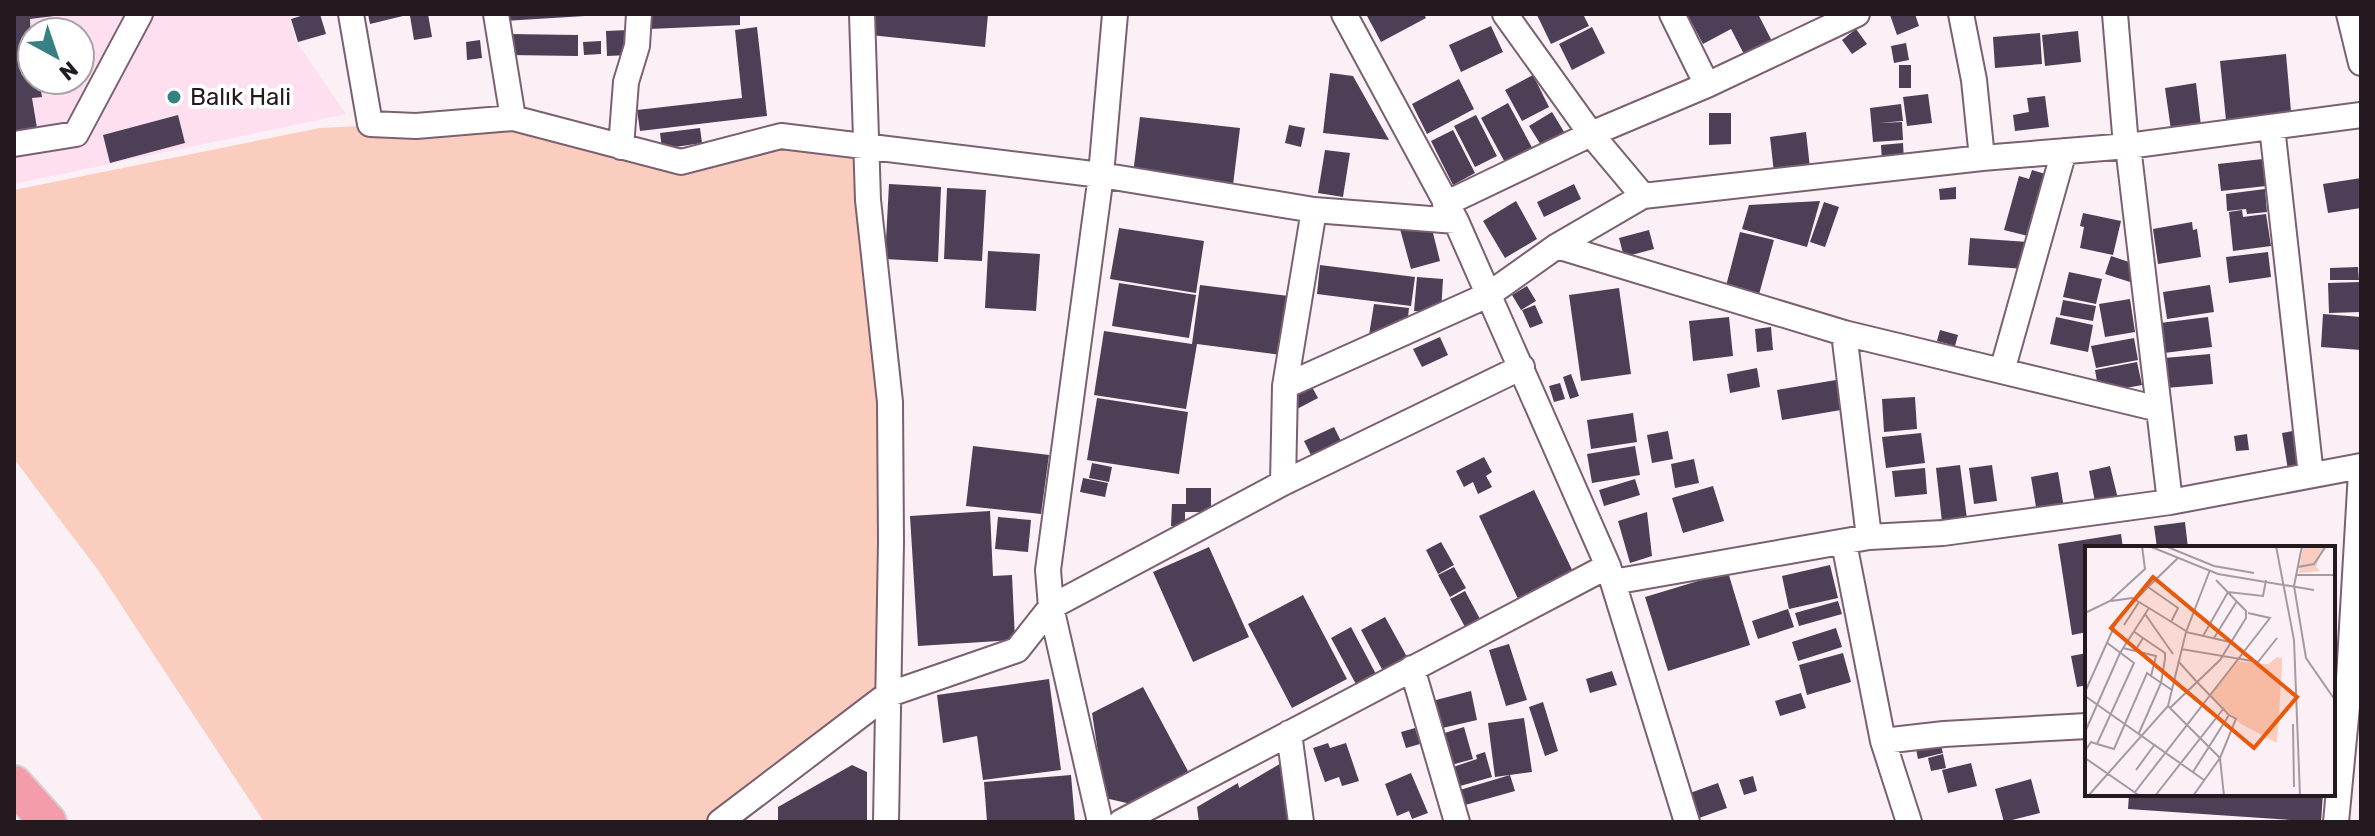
<svg xmlns="http://www.w3.org/2000/svg" width="2375" height="836" viewBox="0 0 2375 836" font-family="Rubik,sans-serif">
<rect width="100%" height="100%" fill="#fcf0f7"/>
<path fill="#fddff0" fill-rule="evenodd" d="M14,14H300L290,17L296,41L346,114L14,184ZM32,32H80V80H32Z"/>
<path fill="#facdbe" d="M513,118L681,162L781,136L867,146L890,402L887,695L720,822H264L98,570L14,459V190L320,128Z"/>
<path fill="#4d3f55" d="M14,14L54,16L30,19L32,80H39L42,97L32,98L37,128L14,132Z
M307,14H320L326,34L298,42L291,19Z
M368,14H407V15L370,24Z
M428,14L432,37L414,40L410,16Z
M501,14H585V16L502,21Z
M648,14H740V25L649,29Z
M872,14H988L985,47L870,35Z
M1366,14H1424L1426,18L1381,42Z
M1540,14H1583L1589,26L1551,44L1537,15Z
M1691,14H1758L1774,45L1747,60L1731,29L1703,44L1688,16Z
M1915,14L1919,26L1897,35L1890,15Z
M1491,26L1503,52L1461,72L1449,45Z
M757,27L767,116L640,131L637,110L742,98L735,30Z
M1592,27L1605,53L1572,70L1559,44Z
M1856,29L1867,44L1852,54L1842,40Z
M629,30L630,55L607,56L606,31Z
M2078,31L2081,62L2045,66L2042,35Z
M2040,33L2042,64L1995,68L1993,37Z
M507,34L578,35V56L507,55Z
M480,40L482,58L467,60L466,42Z
M601,41V54L584,55L583,42Z
M1906,43L1909,60L1894,63L1891,46Z
M2286,54L2292,123L2227,130L2220,61Z
M1899,65H1911V88H1899Z
M1330,73L1353,76L1389,140L1323,133Z
M1533,75L1549,107L1522,121L1505,90Z
M1459,79L1474,109L1427,134L1412,104Z
M2196,83L2201,126L2171,130L2165,88Z
M1928,94L1932,123L1907,126L1903,97Z
M2045,96L2049,127L2015,131L2013,115L2029,112L2027,98Z
M1508,103L1535,153L1508,168L1481,118Z
M1901,104L1903,121L1878,123L1902,122L1903,140L1873,142L1870,108Z
M1552,112L1569,140L1546,153L1529,126Z
M1709,113H1731V144L1709,145Z
M178,115L185,143L110,163L103,135Z
M1476,115L1497,156L1475,167L1454,126Z
M1140,117L1240,128L1233,185L1133,174Z
M1289,125L1305,128L1301,147L1285,143Z
M700,128L702,143L662,149L660,133Z
M1453,130L1475,173L1453,185L1431,141Z
M1806,132L1810,168L1774,173L1770,137Z
M1903,143L1904,161L1882,162L1881,145Z
M1325,150L1350,153L1343,197L1318,193Z
M2263,159L2266,186L2221,191L2218,164Z
M2032,170L2052,176L2036,238L2004,230L2019,176L2029,179Z
M2361,178V208L2328,213L2323,184Z
M889,184L941,187L938,262L885,259Z
M1574,184L1581,199L1544,217L1537,202Z
M1956,187V199L1940,200L1939,189Z
M947,188L986,190L982,261L944,259Z
M2265,189L2267,212L2247,214L2246,209L2227,211L2226,194Z
M1516,201L1537,239L1505,258L1483,221Z
M1820,201L1807,247L1742,229L1749,205Z
M1824,202L1839,207L1825,247L1810,242Z
M2242,210L2243,217L2266,214L2271,246L2233,251L2229,212Z
M2083,213L2121,221L2113,255L2080,248L2084,227L2080,226Z
M1430,221L1440,261L1411,269L1400,229Z
M2192,222L2193,230L2197,229L2201,257L2158,264L2153,229Z
M1119,228L1204,241L1196,293L1110,279Z
M1649,230L1654,249L1624,257L1619,238Z
M1740,232L1774,240L1758,298L1725,290Z
M1970,238L2028,242L2026,269L1968,265Z
M988,251L1040,254L1036,311L985,308Z
M2268,252L2271,277L2229,283L2226,257Z
M2111,256L2135,264L2130,282L2105,274Z
M1320,265L1415,277L1411,306L1317,294Z
M2358,267L2359,280H2330V268Z
M2069,272L2102,279L2096,304L2063,297Z
M1417,277L1443,279L1441,313L1414,311Z
M2361,282V312L2329,313L2328,283Z
M1119,283L1196,295L1189,338L1112,326Z
M1200,285L1297,297L1289,356L1197,344L1186,409L1094,395L1104,331L1192,344Z
M2210,285L2214,312L2167,319L2163,292Z
M1527,286L1536,301L1521,310L1512,295Z
M1619,288L1631,374L1581,381L1569,295Z
M2130,299L2135,332L2105,337L2099,304Z
M2063,300L2096,306L2093,321L2060,315Z
M1374,304L1409,308L1407,326L1369,335Z
M1535,305L1543,323L1530,328L1522,310Z
M2323,314L2361,317V350L2321,347Z
M1729,317L1733,356L1693,361L1689,321Z
M2056,317L2093,325L2088,352L2050,344Z
M2208,317L2212,347L2164,353L2160,323Z
M1771,327L1773,350L1757,352L1755,329Z
M1940,330L1958,335L1955,346L1937,341Z
M1440,337L1448,355L1422,367L1413,349Z
M2134,338L2138,360L2096,368L2091,346Z
M2210,354L2213,384L2166,388L2164,358Z
M2137,362L2142,385L2099,393L2095,370Z
M1757,368L1760,387L1730,393L1727,374Z
M1571,374L1579,396L1570,399L1563,377Z
M1836,380L1841,410L1782,420L1777,390Z
M1560,383L1565,399L1554,402L1549,386Z
M1312,387L1318,398L1297,409L1291,398Z
M1915,397L1917,429L1884,432L1882,399Z
M1097,398L1188,412L1179,474L1087,460Z
M1633,413L1637,442L1591,449L1587,420Z
M1334,427L1343,445L1313,459L1304,441Z
M2298,430L2302,467L2288,470L2282,433Z
M1668,431L1673,459L1652,463L1647,435Z
M1921,433L1925,463L1886,468L1882,437Z
M2247,434L2249,450L2236,451L2234,436Z
M973,446L1049,455L1041,514L966,506Z
M1635,446L1640,475L1592,483L1587,454Z
M1484,457L1492,472L1486,476L1492,487L1478,494L1473,482L1464,487L1456,471Z
M1694,459L1699,483L1675,488L1671,464Z
M1092,463L1112,467L1109,482L1089,478Z
M1960,465L1967,519L1942,522L1936,468Z
M1992,465L1997,501L1974,504L1969,468Z
M2110,466L2119,503L2096,507L2089,471Z
M1925,468L1927,494L1895,497L1892,471Z
M2058,472L2064,508L2037,513L2031,477Z
M1083,478L1108,483L1105,497L1080,492Z
M1635,479L1640,495L1604,506L1599,490Z
M1713,486L1724,521L1683,533L1672,498Z
M1186,488H1211V512H1185V526H1171L1172,504H1186Z
M1534,490L1574,574L1519,601L1479,516Z
M990,511L993,576L1012,575L1015,640L918,646L910,516Z
M1647,512L1652,556L1630,563L1618,521Z
M998,517L1031,520L1028,552L995,549Z
M2185,522L2188,548H2157L2154,526Z
M2121,534L2123,548H2087V632L2072,635L2058,544Z
M1441,542L1454,565L1438,574L1426,550Z
M1209,547L1249,637L1193,662L1153,572Z
M1830,565L1838,598L1789,609L1782,576Z
M1454,567L1466,588L1450,597L1438,575Z
M1728,572L1750,645L1668,671L1645,597Z
M1465,591L1480,619L1465,627L1450,599Z
M1303,595L1347,679L1292,708L1248,624Z
M1838,601L1842,614L1799,626L1795,613Z
M1788,609L1794,627L1758,639L1752,621Z
M1385,617L1407,657L1383,671L1361,630Z
M1351,627L1377,676L1357,686L1331,638Z
M1836,628L1842,647L1798,661L1792,642Z
M1509,644L1527,700L1506,706L1489,650Z
M1843,653L1851,682L1807,695L1799,665Z
M2087,653V685L2077,687L2071,656Z
M1612,671L1617,685L1590,693L1586,679Z
M1049,679L1061,770L983,780L977,736L943,743L937,695Z
M1143,687L1189,773L1131,804L1105,798L1092,713Z
M1471,691L1477,720L1438,729L1432,701Z
M1801,693L1806,708L1780,716L1775,701Z
M1543,702L1558,751L1545,756L1529,707Z
M1524,718L1532,772L1495,777L1488,723Z
M1464,727L1473,759L1444,767L1435,736Z
M1415,728L1420,744L1406,748L1401,732Z
M1328,743L1330,748L1346,743L1359,781L1342,786L1339,777L1325,782L1313,748Z
M1940,743L1943,753L1918,759L1916,749Z
M1485,752L1492,777L1453,788L1447,769L1477,759L1476,755Z
M1943,754L1946,768L1931,771L1928,758Z
M1283,762L1292,822H1199L1197,807L1238,783L1239,788Z
M1971,763L1977,786L1948,793L1942,770Z
M852,765L867,772V822H778V807Z
M1411,773L1428,813L1412,819L1409,811L1397,816L1385,784Z
M1071,775L1075,822H987L984,782Z
M1510,775L1515,791L1458,807L1453,792Z
M1753,776L1757,791L1744,795L1739,780Z
M2031,779L2040,813L2004,822L1995,789Z
M1718,783L1727,808L1699,818L1690,793Z
M2129,794H2323L2321,822L2128,809Z"/>
<g fill="none" stroke-linecap="round" stroke-linejoin="round">
<g stroke="#7a6070" stroke-width="28">
<path id="minor" d="M351,14L370,124L416,126L513,118L496,14
M862,14L868,200L890,402L891,542L886,822
M1344,14L1456,221L1608,566L1687,822
M1505,14L1591,134L1643,196L1982,158
M1672,14L1707,85L1857,14
M1961,14L1974,80L1982,158L2128,146L2361,115
M2349,14L2361,63
M513,118L681,162L781,136L1101,175L1115,14
M2272,127L2311,475
M14,144L76,134L140,14
M621,147L626,82L637,46L639,14
M1445,204L1591,134L1707,85
M1557,246L1844,333L2159,409
M1844,333L1869,537
M2002,371L2064,151
M1285,386L1488,295L1557,246L1643,196
M1283,483L1285,386L1314,210
M2170,502L2361,466
M1844,543L1883,741L1944,734L2087,726
M1613,582L1869,537L1943,533L2170,502L2128,146L2125,134L2115,14
M1412,668L1457,822
M2348,696L2361,472
M2333,698L2348,696L2336,822
M1289,733L1301,822
M1883,741L1909,822
M720,822L887,695L1017,650L1051,607L1283,483L1522,367
M1100,822L1051,607L1048,570L1101,175L1314,210L1456,221
M1121,822L1608,566"/>
</g>
<g stroke="#d3d1d2" stroke-width="40">
<path id="highway" d="M14,784L48,822"/>
</g>
<use href="#minor" stroke="#fff" stroke-width="24"/>
<use href="#highway" stroke="#f49ca9" stroke-width="36"/>
</g>
<circle fill="#378083" stroke="#fff" stroke-width="3" cx="174" cy="97" r="8"/>
<g text-anchor="middle" dominant-baseline="central" stroke-width="8" stroke-linejoin="round" paint-order="stroke">
<g font-size="24" fill="#23191f" stroke="#fff" text-anchor="start">
<text x="190" y="97">Balık Hali</text>
</g>
</g>
<g transform="translate(2085 546)">
<rect width="250" height="250" fill="#fcf0f7"/>
<path d="M218,0H239L231,21L235,25L214,27ZM192,111L197,112V123L192,197L156,178L124,149L151,115L183,118Z" fill="#facdbe"/>
<path fill="none" stroke="#a59aa1" stroke-width="2" d="M64,0L133,28L229,44M80,0L129,20L169,27M191,0L209,94L215,250M217,0L209,40L221,112L250,154M213,21L229,18L241,0M211,29H250M26,55L47,52L64,62M0,67L25,55L60,23L57,0M60,68L88,108M86,76L93,62L63,41L93,12M39,79L54,56M48,85L58,92L50,105M101,86L145,96M118,90L143,46L178,50L181,34M129,92L152,55M96,103L173,116L192,92M93,115L112,136L135,114L161,72V65L131,34M66,130L87,144M0,146L33,72L63,41M0,150L119,234M83,160L135,212L139,250M85,162L112,136L144,169M208,178L209,241M0,186L35,107L64,62L101,85M54,187L76,137L80,113V107L58,92M12,198L29,203L62,127L66,130L71,110L38,102M0,205L6,196L12,198L49,117L21,96M0,212L55,250M51,224L70,198M108,226L144,169L151,173L135,212L108,250M50,246L185,72L163,67M3,250L83,160L101,86L125,24M70,250L139,162"/>
<path fill="#e8590c" fill-opacity="0.15" stroke="#e8590c" stroke-width="4" d="M68,31L212,151L169,202L26,82Z"/>
<rect width="250" height="250" fill="none" stroke="#23191f" stroke-width="4"/>
</g>
<rect width="2375" height="836" fill="none" stroke="#23191f" stroke-width="32"/>
<g transform="translate(56 56) rotate(140)"><circle r="38" fill="#ffffff" stroke="#a7a3a5" stroke-width="2"/>
<path d="M0-6L14 30L0 20L-14 30Z" fill="#378083"/>
<text y="-12" font-size="22" font-weight="bold" text-anchor="middle" fill="#23191f">N</text>
</g>
</svg>
